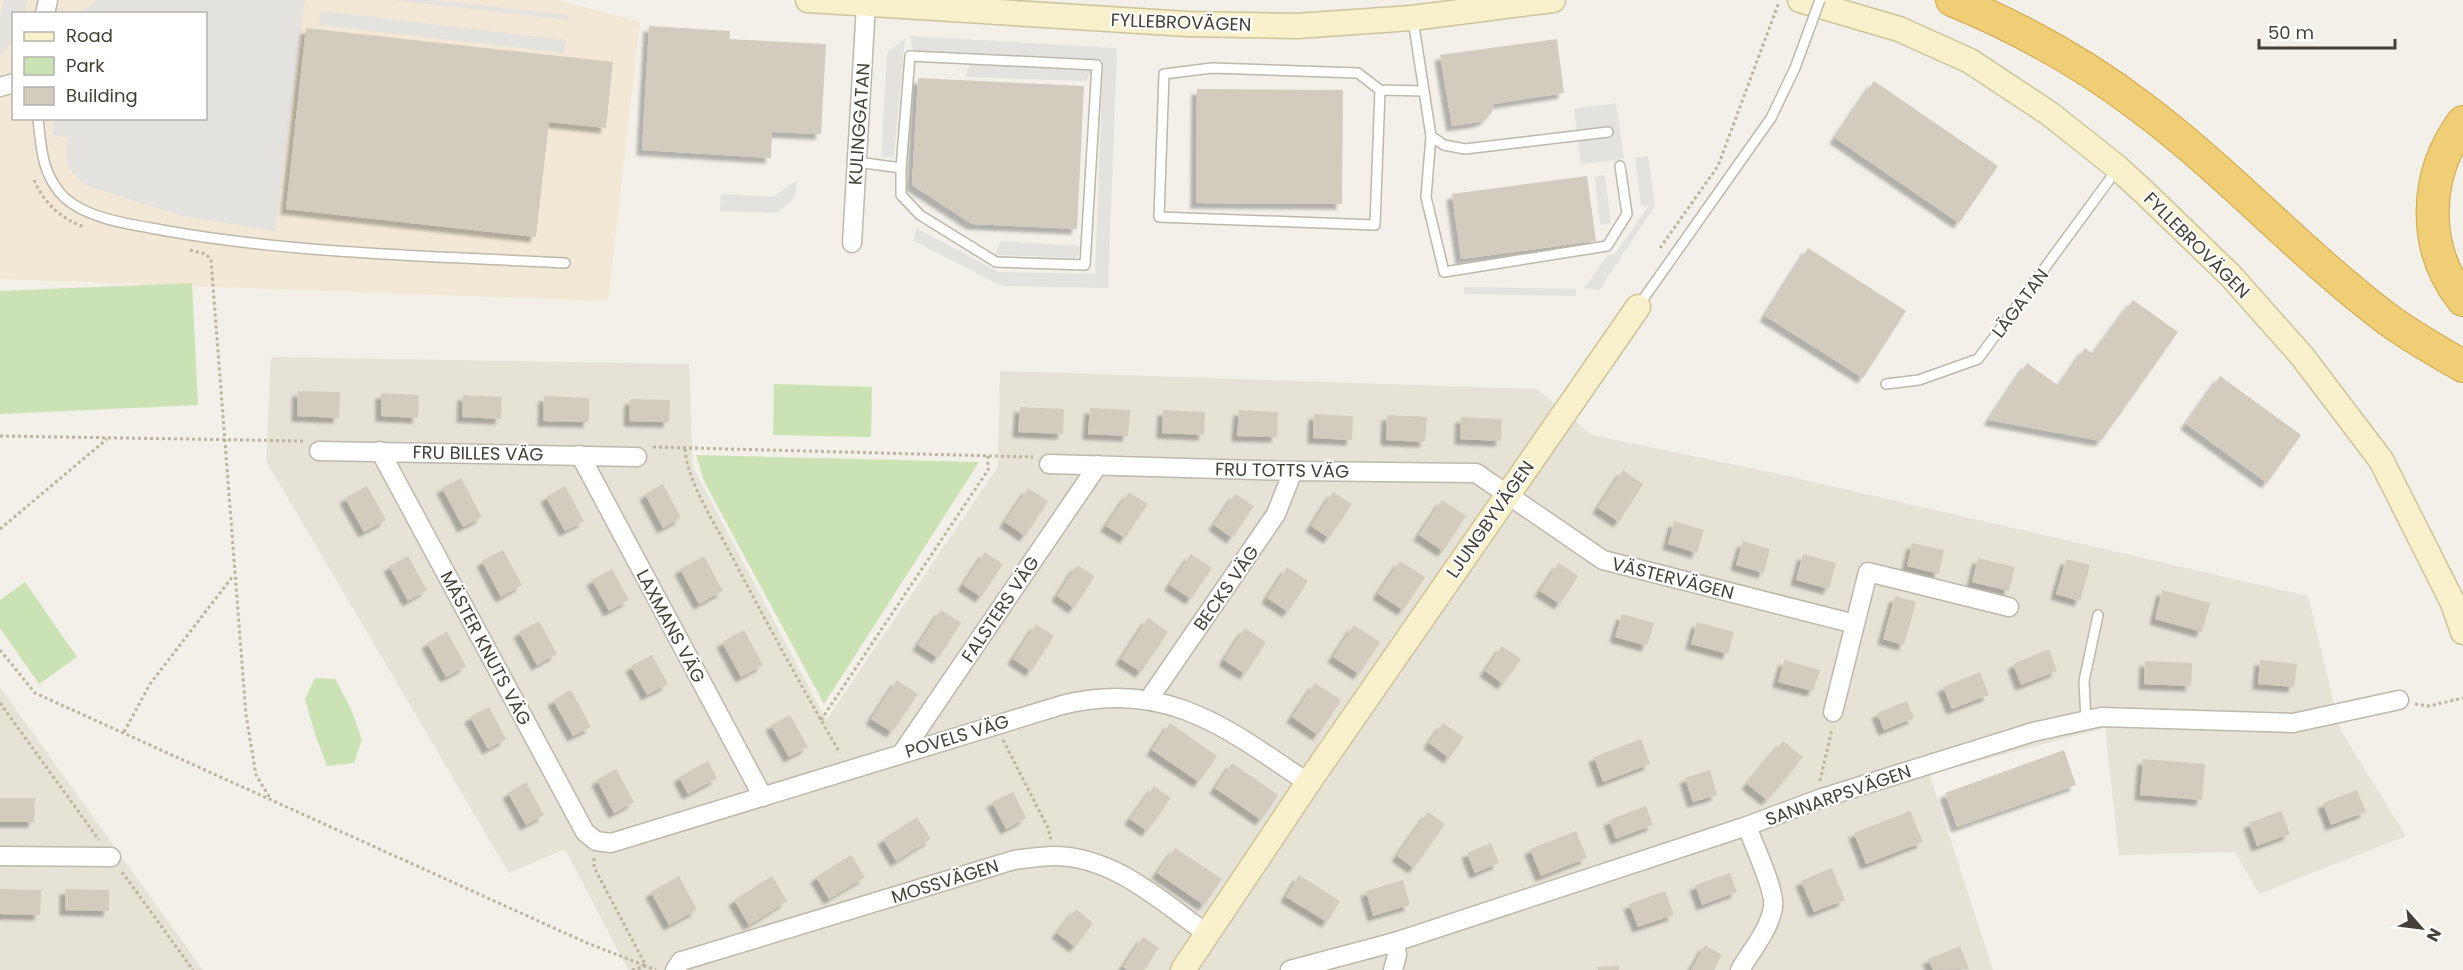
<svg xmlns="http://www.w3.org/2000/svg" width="2463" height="970" viewBox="0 0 2463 970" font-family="Poppins,sans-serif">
<defs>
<filter id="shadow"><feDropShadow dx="-5.5" dy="5.5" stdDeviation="1.5" flood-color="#0004"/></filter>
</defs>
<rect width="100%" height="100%" fill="#f2f0e8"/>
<path fill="#e6e2d6" d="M271,357L689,364L693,467L826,720L998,467L1000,371L1537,389L1592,435L1779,474L2308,596L2340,729L2406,836L2259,894L2235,852L2119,855L2105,728L1929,774L1993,970H628L565,849L509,873L266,461Z
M0,687L203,970H0Z"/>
<path fill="#f2e8d5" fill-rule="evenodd" d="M0,0H558L640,22L608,301L0,279ZM14,14H206V118H14Z"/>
<path fill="#cbe2b5" d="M192,283L198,405L0,414V291Z
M774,384L872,387L871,437L773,435Z
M696,455L979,462L824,704L705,483Z
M25,582L77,657L39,684L0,628V600Z
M315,678L335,679L351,709L362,740L354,763L327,766L315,734L305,699Z"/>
<path fill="#e4e2df" d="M4,0H27L24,13L14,14L13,41L0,57V16Z
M97,0H305L275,231L183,216L90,187L78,179L68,166L65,152L68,138L53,135L54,119L206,118V14L81,13Z
M392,0H435L568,15V20Z
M321,11L566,40L564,53L319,25Z
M910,36L1117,48L1108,288L1002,286L914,241L916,228L999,272L1095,274L1103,60L913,51Z
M905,38L894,156L881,158L887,53Z
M970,64L1093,68L1086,81L965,77Z
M1616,103L1624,159L1581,164L1574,109Z
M1648,156L1655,206L1599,290L1584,288L1608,255L1615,254L1649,206L1641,205L1635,158Z
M1605,175L1611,223L1600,225L1595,177Z
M797,180L796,193L790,202L776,213L720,211L721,194L773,197Z
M1000,241L1081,246L1077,258L995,255Z
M1464,287L1576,289V296L1464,294Z"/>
<path fill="#d3ccbe" filter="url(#shadow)" d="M649,26L730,31L729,39L826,44L821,134L772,132L771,158L642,150Z
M306,28L613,62L606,128L549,122L536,237L286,209Z
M1557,39L1564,93L1494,104L1492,112L1486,119L1479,122L1452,126L1440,55Z
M918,78L1084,86L1077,229L972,224L912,185Z
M1874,81L1998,166L1959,223L1835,138Z
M1197,89L1343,90L1342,204L1196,203Z
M1587,176L1596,241L1461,259L1452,194Z
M1808,248L1906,311L1863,378L1765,316Z
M2133,300L2178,332L2101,441L1989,420L2027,363L2059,386L2085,348L2093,354Z
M2220,376L2301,435L2267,483L2186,424Z
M298,391L340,392L339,418L297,416Z
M381,393L419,395L418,418L381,416Z
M463,395L502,397L501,419L462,417Z
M544,396L589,398V422L543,421Z
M630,399L670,400L669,422L629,421Z
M1020,407L1064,409L1063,434L1018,432Z
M1090,408L1130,410L1128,436L1088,434Z
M1163,410L1205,412L1204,435L1162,433Z
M1239,410L1278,412L1277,437L1237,436Z
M1314,414L1353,416L1352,440L1313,438Z
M1387,415L1427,417L1425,442L1386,440Z
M1461,417L1502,419L1501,441L1460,439Z
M1623,470L1643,484L1619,522L1598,508Z
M461,478L482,517L463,527L442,488Z
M663,484L681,518L663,528L645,494Z
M367,486L386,520L364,532L345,498Z
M565,486L584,521L565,531L546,497Z
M1028,488L1048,501L1025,536L1005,522Z
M1129,492L1148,504L1125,538L1106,526Z
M1333,492L1352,504L1329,538L1311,526Z
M1235,494L1254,506L1232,538L1214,525Z
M1442,500L1466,516L1443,551L1419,535Z
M1674,521L1704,530L1697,553L1668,544Z
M1743,541L1770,549L1764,573L1736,565Z
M1912,543L1944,550L1939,574L1907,566Z
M503,550L522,585L501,597L482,561Z
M985,552L1003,564L981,597L963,585Z
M1191,554L1212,568L1191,599L1170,585Z
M1803,554L1836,563L1829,589L1796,580Z
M408,556L427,590L408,601L389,566Z
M704,556L723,591L699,604L680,569Z
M1978,558L2015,567L2009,591L1972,582Z
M2066,559L2090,565L2080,601L2056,594Z
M1400,561L1425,577L1403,610L1378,594Z
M1559,563L1578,576L1560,604L1540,591Z
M1077,565L1095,576L1074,608L1057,596Z
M1287,567L1308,581L1288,612L1267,598Z
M612,569L629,600L609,611L592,580Z
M2162,590L2210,603L2202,632L2155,619Z
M1895,596L1916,602L1904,645L1883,639Z
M941,610L961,623L938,658L918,645Z
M1622,614L1654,623L1647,646L1615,637Z
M1148,618L1168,632L1141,672L1121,659Z
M539,621L557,654L537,665L519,632Z
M1697,622L1734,632L1728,654L1691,644Z
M1036,624L1054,636L1031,671L1013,659Z
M1354,625L1380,642L1359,674L1333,657Z
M1245,628L1266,642L1245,674L1224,660Z
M744,630L763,665L741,677L722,642Z
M447,632L466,666L446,677L427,643Z
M1502,646L1521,659L1503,684L1485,671Z
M2049,649L2057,671L2021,685L2013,664Z
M652,655L668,684L647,695L631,666Z
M1784,660L1820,670L1813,691L1778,682Z
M2260,660L2297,664L2294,687L2258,684Z
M2145,661L2192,663L2191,686L2144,684Z
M1980,672L1989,695L1952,709L1943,687Z
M897,680L918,694L892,732L871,719Z
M1315,683L1341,700L1318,735L1292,717Z
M571,690L591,727L573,736L553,700Z
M1907,701L1914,718L1884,730L1877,713Z
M489,707L506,739L488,749L470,717Z
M790,715L808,747L789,757L771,725Z
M1170,723L1217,756L1199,782L1152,750Z
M1443,723L1464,737L1449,758L1429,743Z
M1641,739L1650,764L1603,782L1594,757Z
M1783,741L1803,757L1767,800L1747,784Z
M2064,750L2076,785L1957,827L1945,793Z
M2143,759L2205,764L2202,800L2140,795Z
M708,761L717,778L688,794L679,777Z
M1232,763L1278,795L1261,820L1215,788Z
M616,769L634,802L614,813L597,780Z
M1710,770L1717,795L1693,802L1685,778Z
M526,782L544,815L526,825L508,793Z
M1154,786L1171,798L1147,831L1130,819Z
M2357,790L2366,812L2331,825L2323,803Z
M1013,792L1026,818L1006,829L992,802Z
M0,798H35L34,822H0Z
M1646,806L1653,825L1616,839L1609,820Z
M1910,811L1923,842L1866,864L1854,833Z
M2281,811L2290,834L2257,846L2249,823Z
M1428,812L1445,824L1414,868L1397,856Z
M917,817L931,839L896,861L883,839Z
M1576,831L1587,858L1541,876L1530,849Z
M1491,843L1499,863L1475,873L1467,853Z
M1175,848L1222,879L1204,905L1157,873Z
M851,855L865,877L829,899L816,877Z
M1832,868L1845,900L1814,912L1801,881Z
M1730,873L1737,892L1702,905L1695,885Z
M1299,875L1340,901L1327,922L1286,897Z
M679,876L697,910L669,925L651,892Z
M772,876L787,901L749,925L734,900Z
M1403,880L1410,905L1373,916L1366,891Z
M0,889L41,890L40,915L0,914Z
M65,889L109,890V911L65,910Z
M1665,891L1674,915L1638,927L1629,904Z
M1076,909L1093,923L1075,947L1057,933Z
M1143,937L1159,948L1144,970H1127L1123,967Z
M1705,945L1722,955L1714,970H1691Z
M1960,946L1969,969L1933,970L1928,959Z
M1619,966V970H1598L1597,967Z"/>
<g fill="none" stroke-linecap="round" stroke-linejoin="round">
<g stroke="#bdb8ab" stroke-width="12">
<path id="lane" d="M1413,20L1431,136L1444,145L1465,149L1608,132
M1380,90L1375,225L1159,217L1164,74L1212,68L1358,73L1380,90L1424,91
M38,118C41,148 42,176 65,198C89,220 136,225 167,231C298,254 432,256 565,263
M1431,136L1426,197L1444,272L1607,246L1627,214L1620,166
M857,162L901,168V195L920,215L996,262L1085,265L1097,65L910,56L901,168
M1639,305L1771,118L1795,68
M1886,384L1919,380L1978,359L2118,168
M2086,720L2084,681L2098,615"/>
</g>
<g stroke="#bdb8ab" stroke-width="21">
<path id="street" d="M45,14L48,0
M0,87L14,83
M852,243L866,5
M319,451L637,457
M380,451L585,832L596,841L611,843L1062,705C1166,679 1227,728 1308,783
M580,455L763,797
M1049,464L1293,471L1476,473L1603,560L1855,624L1833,712
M1855,624L1868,572L2009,607
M1149,699L1276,514L1293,471
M902,753L1098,465
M0,856L111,857
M675,970L681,961L685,960L1014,860C1028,858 1042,856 1056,856C1114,857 1161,901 1206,933
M1290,970L1395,942L1747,826L1822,798L2033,732L2101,717L2293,723L2399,700
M1393,970L1397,955L1395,942
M1740,970C1751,951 1770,929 1773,907C1776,891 1753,844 1747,826"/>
</g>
<g stroke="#cdc49c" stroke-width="27">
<path id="secondary" d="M808,0L1187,24L1297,26L1412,18L1553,0
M1800,0L1899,29L1970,61L2050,114L2118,168L2145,193L2230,275L2302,356L2381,460L2453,603L2463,632
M1183,970L1308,783L1638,307"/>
</g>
<g stroke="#cea446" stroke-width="34">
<path id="highway" d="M1952,0C2020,28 2082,62 2141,107C2227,171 2300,253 2386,318C2410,336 2437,351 2463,366
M2463,122C2424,175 2421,247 2463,300"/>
</g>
<path stroke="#bdb49e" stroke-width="3" stroke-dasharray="3 3" stroke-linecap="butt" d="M34,180C44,203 60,218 84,227
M1660,248L1718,166L1779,2
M190,250L206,254L211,260L246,715L256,775L270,798
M0,436L306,441
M653,447L1033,457
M685,449C687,481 713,520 728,549C764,618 801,686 840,753
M0,529L107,439
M0,650L35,693L587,943L646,966
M0,703L99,840
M2415,704L2429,706L2463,698
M821,720L988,470V456
M124,732L150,684L233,576
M1003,740L1048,828L1051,839
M1820,781L1832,729
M594,858V867L646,966
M122,872L193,970
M632,970L646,966L656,970"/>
<use href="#lane" stroke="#fff" stroke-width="9"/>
<use href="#street" stroke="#fff" stroke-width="18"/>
<use href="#secondary" stroke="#f9f1cb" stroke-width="24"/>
<use href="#highway" stroke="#f0ce75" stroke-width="32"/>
<g stroke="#bdb8ab" stroke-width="12" stroke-linecap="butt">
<path id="lane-bridge" d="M1795,68L1820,0"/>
</g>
<use href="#lane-bridge" stroke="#fff" stroke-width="9"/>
</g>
<g text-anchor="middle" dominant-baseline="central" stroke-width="4.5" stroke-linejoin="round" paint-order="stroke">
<g font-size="18" fill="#454037" stroke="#fff">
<text transform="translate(1181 22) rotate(2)">FYLLEBROVÄGEN</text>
<text transform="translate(859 124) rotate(-86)">KULINGGATAN</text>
<text transform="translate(2197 245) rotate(45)">FYLLEBROVÄGEN</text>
<text transform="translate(2020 303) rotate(-53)">LÄGATAN</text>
<text transform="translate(478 453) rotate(1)">FRU BILLES VÄG</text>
<text transform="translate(1282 470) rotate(1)">FRU TOTTS VÄG</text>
<text transform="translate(1490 519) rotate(-55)">LJUNGBYVÄGEN</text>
<text transform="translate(1673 578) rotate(14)">VÄSTERVÄGEN</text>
<text transform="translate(1226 588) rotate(-55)">BECKS VÄG</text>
<text transform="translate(1000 609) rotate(-56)">FALSTERS VÄG</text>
<text transform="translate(671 626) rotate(62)">LAXMANS VÄG</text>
<text transform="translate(486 648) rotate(62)">MÄSTER KNUTS VÄG</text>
<text transform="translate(957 736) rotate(-17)">POVELS VÄG</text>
<text transform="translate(1838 795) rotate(-19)">SANNARPSVÄGEN</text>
<text transform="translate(945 881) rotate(-17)">MOSSVÄGEN</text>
</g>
</g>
<rect x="12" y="12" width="195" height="108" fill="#ffffff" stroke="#b5b3af" stroke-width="1.5"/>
<rect x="24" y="32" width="30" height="9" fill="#f9f1cb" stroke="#b5b3af" stroke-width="1.5"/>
<text x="66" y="42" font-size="18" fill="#454037">Road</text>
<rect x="24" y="57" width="30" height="18" fill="#cbe2b5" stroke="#b5b3af" stroke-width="1.5"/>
<text x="66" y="72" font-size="18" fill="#454037">Park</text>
<rect x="24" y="87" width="30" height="18" fill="#d3ccbe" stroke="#b5b3af" stroke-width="1.5"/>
<text x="66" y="102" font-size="18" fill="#454037">Building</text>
<g transform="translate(2421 928) rotate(118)" stroke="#ffffff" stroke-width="4.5" paint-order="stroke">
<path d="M0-4.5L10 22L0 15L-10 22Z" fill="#454037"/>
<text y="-9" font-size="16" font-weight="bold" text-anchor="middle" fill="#454037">N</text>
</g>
<path d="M2259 39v9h136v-9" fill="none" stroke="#454037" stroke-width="3"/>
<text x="2268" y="39" font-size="18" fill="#454037" stroke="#ffffff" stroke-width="4.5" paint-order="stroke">50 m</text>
</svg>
